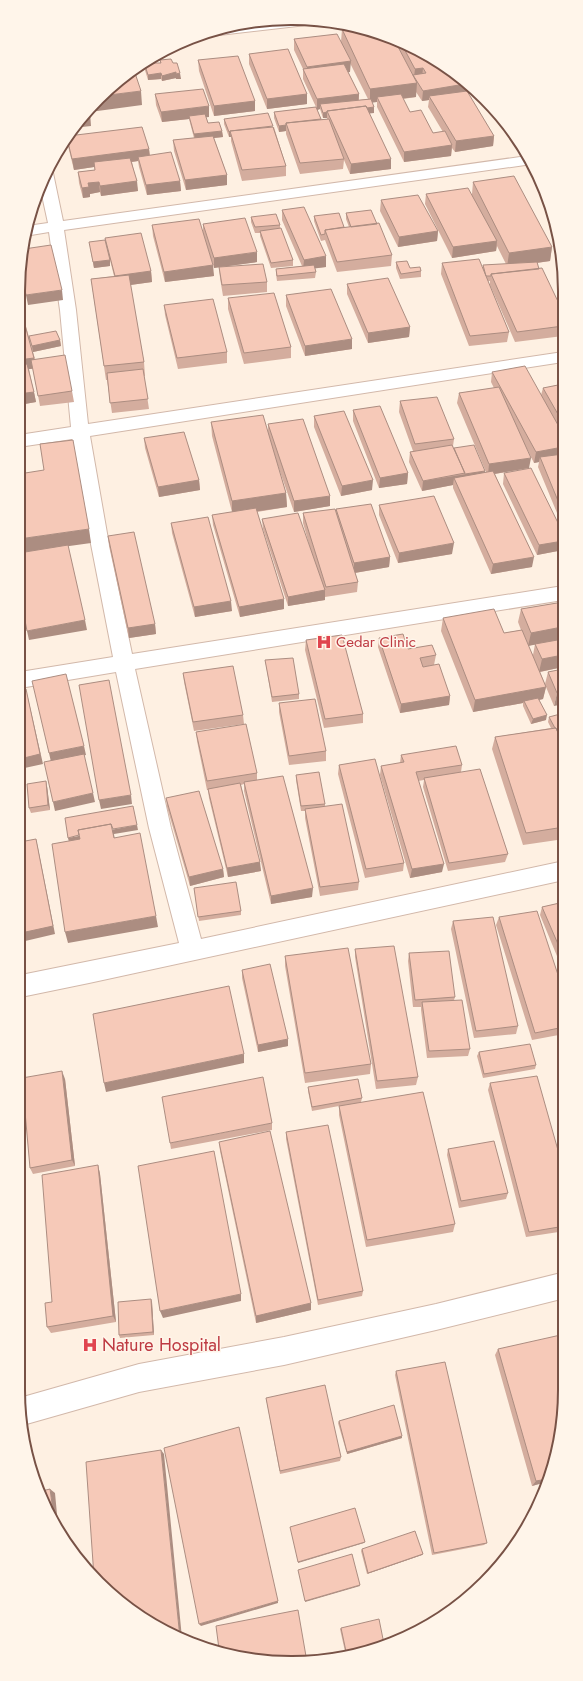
<svg xmlns="http://www.w3.org/2000/svg" width="583" height="1681" viewBox="0 0 583 1681" font-family="Jost,sans-serif">
<rect width="100%" height="100%" fill="#fef0e2"/>
<g fill="none" stroke-linecap="round" stroke-linejoin="round">
<g stroke="#d2b8aa" stroke-width="2">
<path id="minor" d="M285,19H309L321,21L320,23L315,24L202,37L197,36L235,25Z
M527,156L532,164L64,230L76,310L88,424L563,352V362L90,436L108,539L132,654L563,586V600L135,669L171,828L201,939L564,861V880L89,983L21,997V975L179,943L149,828L116,672L20,688V672L113,657L90,539L72,439L19,447V435L71,427L60,310L49,232L25,236L27,226L48,223L40,186L46,171L47,169L50,170L53,173L63,221Z
M565,1272V1298L436,1330L284,1365L139,1392L23,1425V1397L139,1364L284,1337L436,1304Z"/>
</g>
<use href="#minor" fill="#fff" fill-rule="evenodd"/>
</g>
<path fill="#d4ad9e" fill-rule="evenodd" d="M362,27L428,55L470,94H468L494,136L493,146L455,152L452,148L451,156L404,162L377,107V102H372L374,113H369L391,169L350,174L344,160L343,169L300,174L286,134V131L279,132L274,118V112L316,107L303,79V69L294,50V39L341,42L342,29ZM350,63L368,99L359,100V94L348,72H350ZM416,92L422,101L429,100L428,107L443,132L433,133L410,112L403,99L416,97ZM320,109L323,118H327V119H321L317,110Z
M249,54L307,94V104L267,109L249,64Z
M160,60L173,63L181,79H176V78L162,81L161,79L148,80L144,67V63H160Z
M198,60L255,101V111L214,116L199,71Z
M155,94L209,117H206L208,123L222,131L223,137L214,138L227,175V185L186,190L174,151L173,140L194,138L189,119L162,122L156,105Z
M224,119L274,127L286,166V176L242,181L231,141V137H229L224,124Z
M66,138L149,149L150,155L180,181L181,191L147,195L139,167L138,161L132,162L138,191L101,196L100,192L90,194V197L83,198L79,183L78,172L95,170L94,167L74,170Z
M540,180L546,201L539,188Z
M473,182L552,247L550,261L537,263L539,269L563,312V336L515,342L490,285V281H488L509,332L507,342L469,346L441,274L442,263L483,268V265L506,264L497,246L496,251L452,258L425,204L426,194H472Z
M381,200L438,231L437,241L398,247L380,211Z
M282,210L326,267L315,268L316,272L315,278L277,281L276,274V269L302,266L282,220Z
M346,213L377,224L392,255L391,266L337,272L325,240L321,241L314,221V216L344,227H349L346,219Z
M251,217L280,225V228L293,260V266L271,268L260,236V233H255L251,222Z
M203,224L257,262L220,267L267,282V292L223,296L220,278L219,267L214,268L206,243L214,276L165,282L153,236L152,225L203,234Z
M105,238L151,271L152,282L130,285L144,362L145,376H144L149,409L112,413L107,380H106L91,279L114,276L110,260V266L94,268L90,248L106,244Z
M562,255L563,256V275L559,269Z
M396,262L410,268L421,271V277L400,279L396,268Z
M347,284L410,327L409,337L368,343L347,294Z
M18,292L25,312H22L35,359L72,391L74,402L40,406L33,369H29L36,402L19,405Z
M286,295L352,349L305,356L286,306Z
M228,298L291,347V358L244,364L228,309Z
M164,305L227,352V363L178,369L165,315Z
M29,336L60,340L61,346L33,352L30,342Z
M492,372L541,395L543,388L563,384V525H562L538,467L539,462L534,463L527,449L529,468L495,474L532,567L491,574L453,488V485L422,491L409,462L410,452L413,451L399,412L400,401L454,439L453,446L454,449L485,471V472H486L457,403L459,393L494,388L491,382Z
M353,410L408,473L407,484L379,488L353,421Z
M314,416L372,490L341,496L314,427Z
M211,422L268,431V424L330,506L294,512L276,460L286,493L287,507L257,512L284,609L240,617L213,525L212,515L232,512L212,436Z
M144,438L199,480L200,490L159,497L145,448Z
M504,473L563,533V550L537,555L503,484Z
M379,505L452,554L398,563L379,515Z
M336,509L390,557L389,567L355,573L358,582L357,592L325,597V596V600L288,606L263,529L262,519L311,551L303,523V513H336Z
M171,523L232,611L195,617L172,533Z
M108,536L155,624L156,634L129,638L109,546Z
M563,602V667L540,672L545,684L548,672L563,669L554,706L546,687L543,699L539,700L546,720L531,724L523,706V703L473,712L441,631L443,618L504,633L521,630L518,622L521,609ZM535,644L533,655L528,646Z
M379,638L408,649L436,655L434,665L423,667L450,696L449,705L400,713L378,647Z
M306,640L363,714V723L324,728L305,650Z
M265,660L299,694V699L272,702L266,665Z
M183,673L243,715L244,724L194,731L184,682Z
M279,703L326,751V761L289,765L279,712Z
M549,717L564,741L561,742L564,748V839L523,845L492,749L495,737L551,728L548,722Z
M196,732L257,773V780L312,897L271,904L244,791V784L241,785L261,871L228,877L209,798L208,790H207L197,741Z
M401,755L462,765L461,772L508,854L505,862L448,871L423,787L424,780L418,781L442,872L410,878L380,775L381,766L400,763Z
M339,765L404,863L403,871L365,878L338,774Z
M296,775L325,804V806L359,882L358,890L320,896L305,818V811H301L296,780Z
M46,781L47,786L50,810L31,813L29,808Z
M166,798L223,869L224,877L190,886L167,807Z
M194,888L241,911V915L199,921Z
M564,902V973L540,915L542,907Z
M499,917L564,993V1034L532,1040L496,925Z
M453,921L518,1026L516,1034L474,1038L451,929Z
M355,949L418,1077L416,1085L376,1089L355,957Z
M409,953L455,997L454,1000L470,1049L468,1056L427,1058L421,1010V1007H413L408,961Z
M285,956L371,1064L370,1074L305,1083L285,966Z
M242,970L288,1046L258,1052L242,978Z
M562,1038H564V1054L561,1043Z
M479,1052L536,1065L535,1069L483,1078L477,1056Z
M65,1079L75,1166L33,1174L30,1168Z
M490,1083L565,1175V1231L526,1237L488,1090Z
M308,1087L362,1098L361,1102L455,1224L453,1232L366,1247L339,1115V1106L312,1111L308,1091Z
M564,1103V1110L563,1106Z
M272,1123V1130L171,1149L170,1143Z
M286,1132L363,1291L362,1296L318,1305L286,1139Z
M219,1142L311,1310L256,1323L220,1151Z
M448,1149L508,1193L506,1199L459,1208L447,1155Z
M98,1165L100,1174L116,1322L51,1333L47,1327L52,1302Z
M151,1299L152,1302L154,1335L120,1338L119,1335Z
M498,1349L556,1460L546,1482L532,1486L495,1355Z
M396,1371L487,1543L484,1545L432,1555L395,1375Z
M266,1398L341,1457L340,1461L280,1474Z
M339,1421L402,1436V1438L347,1454L338,1423Z
M362,1549L423,1554L422,1555L367,1574L361,1551Z
M341,1628L362,1654L346,1656L340,1629Z"/>
<path fill="#ac8d81" d="M351,61L350,72L307,77V67Z
M439,66H442L453,75L438,76Z
M423,68L422,78L414,77L415,69Z
M176,72V78L162,81V76Z
M161,73V79L148,80V75Z
M180,73L181,79H176V74Z
M417,83L416,97L380,101L377,97V102L370,103V89Z
M465,84L471,89L470,94L431,100L429,96V100L422,101L423,91Z
M141,91L142,105L90,112L91,126L73,128L74,125L101,96Z
M307,94V104L267,109V99Z
M359,94L358,105L320,104V109L317,110V99Z
M255,101V111L214,116V106Z
M209,106V117L190,119L189,116V119L162,122L161,112Z
M374,107V113L330,118L328,112Z
M327,112V118H323V113Z
M286,125V131L279,132V126Z
M222,131L223,137L195,140L194,134Z
M230,131L231,137H229V132Z
M494,136L493,146L455,152L456,141Z
M452,145L451,156L404,162V152Z
M149,149L150,160L138,157V161L95,167L94,162V167L74,170L72,159Z
M391,159V169L350,174L351,164Z
M227,175V185L186,190L185,180Z
M137,181L138,191L101,196L100,186Z
M180,181L181,191L147,195L146,185Z
M99,182L100,192L90,194V197L83,198L82,188L88,183Z
M438,231L437,241L398,247L399,237Z
M497,241L496,251L452,258L453,247Z
M552,247L550,261L507,267L509,253Z
M257,252V262L214,268V258Z
M326,256V267L303,270L304,260Z
M110,260V266L94,268L93,262Z
M213,265L214,276L165,282L164,272Z
M151,271L152,282L116,287L115,276Z
M62,290L63,300L28,305L26,295Z
M23,301L25,312L18,313V302Z
M410,327L409,337L368,343V333Z
M352,339V349L305,356V346Z
M60,340L61,346L33,352L32,346Z
M34,358L36,368L18,371V360Z
M34,392L36,402L19,405L18,394Z
M563,447V457H540L539,462L534,463L536,452Z
M531,458L529,468L488,475L489,464Z
M485,471L484,476L454,478L453,485L422,491L423,481Z
M408,473L407,484L379,488L380,478Z
M199,480L200,490L159,497L158,487Z
M373,480L372,490L341,496L342,486Z
M286,493L287,507L232,515V501Z
M330,496V506L294,512V501Z
M89,529L91,543L19,553V539Z
M563,541V550L537,555L539,545Z
M454,543L452,554L398,563L399,553Z
M390,557L389,567L354,573V563Z
M534,557L532,567L491,574L493,564Z
M325,590V600L288,606V597Z
M284,599V609L240,617L239,607Z
M231,601L232,611L195,617L194,607Z
M85,620L87,630L29,640L27,631Z
M155,624L156,634L129,638L128,628Z
M562,627L559,640L528,646L531,633Z
M563,655V667L539,672L542,659Z
M546,687L543,699L525,703L524,701L523,703L473,712L475,700Z
M564,692V704L554,706L557,693Z
M450,696L449,705L400,713L401,704Z
M28,698L43,764L20,769V759Z
M547,715L546,720L531,724L533,719Z
M564,736V741L558,743L559,737Z
M84,746L86,755L51,762L49,753Z
M46,781L47,786L50,810L48,805Z
M93,793L95,802L55,811L53,802Z
M131,795L132,804L101,809L99,800Z
M137,825L138,830L114,834L116,850L69,842L68,838Z
M36,839L38,848L55,934L21,942V933Z
M260,862L261,871L228,877L227,868Z
M444,864L442,872L410,878L412,869Z
M223,869L224,877L190,886L189,877Z
M313,888L312,897L271,904V896Z
M156,916L158,927L68,943L65,932Z
M288,1039V1046L258,1052V1045Z
M244,1054V1063L106,1092L104,1083Z
M62,1071L65,1079L75,1166L72,1160Z
M98,1165L100,1174L116,1322L113,1316Z
M241,1294V1301L163,1318L160,1311Z
M151,1299L152,1302L154,1335L153,1332Z
M311,1303V1310L256,1323V1316Z
M23,1331L25,1354L23,1355Z
M402,1436V1438L347,1454V1452Z
M161,1450L164,1454L182,1638H180Z
M547,1479L546,1482L532,1486L536,1481Z
M50,1489L55,1493L58,1525L54,1518Z
M365,1542L364,1543L298,1563V1562Z
M423,1554L422,1555L367,1574L368,1573Z
M360,1585V1586L305,1602V1601Z
M278,1601V1603L201,1626L199,1624Z"/>
<path fill="#f6c9b8" stroke="#ac8d81" d="M361,27L395,41L417,83L370,89L342,29Z
M337,34L351,61L307,67L294,39Z
M401,43L428,55L442,66H439L443,71L447,70L465,84L423,91L413,75L426,73L423,68L415,69Z
M288,49L307,94L267,99L249,54Z
M238,56L255,101L214,106L198,60Z
M171,59L173,63H177L180,73L176,74V72L162,76L161,73L148,75L144,62H145L153,61L154,63H161L160,60Z
M344,64L359,94L317,99L303,69Z
M134,70L141,91L101,96L111,86Z
M203,89L209,106L161,112L155,94Z
M467,91L494,136L456,141L429,96Z
M401,94L410,112L421,110L433,133L445,131L452,145L404,152L377,97Z
M371,99L374,107L367,108L366,106L327,111V112L323,113L320,104Z
M366,106L391,159L351,164L327,111Z
M316,107L321,119L286,123V125L279,126L274,112Z
M268,113L273,126L230,131L229,132L224,119Z
M205,114L208,123L219,122L222,131L194,134L189,116Z
M329,119L344,159L300,163L286,123Z
M142,127L149,149L72,159L67,138L68,136Z
M273,127L286,166L242,170L230,131Z
M213,136L227,175L185,180L173,140Z
M171,152L180,181L146,185L138,157Z
M130,158L137,181L100,186L99,182L88,183L89,187L82,188L78,172L95,170L94,162Z
M514,176L552,247L509,253L473,182Z
M468,188L497,241L453,247L426,194Z
M418,195L438,231L399,237L381,200Z
M304,207L326,256L304,260L282,210Z
M371,210L377,224L351,227L346,213Z
M339,213L344,227L325,230V234L321,235L314,216Z
M276,214L280,225L255,227L251,217Z
M245,218L257,252L214,258L203,224Z
M199,219L213,265L164,272L152,225Z
M379,223L392,255L337,262L325,230Z
M281,228L293,260L271,263L260,231Z
M141,233L151,271L115,276L105,238Z
M105,240L110,260L93,262L89,242Z
M51,245L62,290L26,295L21,272L24,249Z
M479,259L509,332L470,336L442,263Z
M407,261L410,268L420,267L421,271L401,274L396,262Z
M537,262L539,269L491,274V276H486L483,265Z
M263,264L267,282L222,285L219,267Z
M314,265L316,272L277,276L276,269Z
M542,268L563,312V326L517,332L491,274Z
M129,275L144,362L104,366L91,279Z
M388,278L410,327L368,333L347,284Z
M19,282L23,301L18,302V292Z
M331,289L352,339L305,346L286,295Z
M274,293L291,347L244,353L228,298Z
M213,299L227,352L177,358L164,305Z
M20,307L34,358L18,360V308Z
M56,331L60,340L32,346L29,336Z
M65,355L72,391L38,396L31,360Z
M27,364L34,392L18,394V365Z
M525,366L563,434V447L536,452L492,372Z
M143,369L148,399L110,403L107,373Z
M563,384V423L543,388Z
M499,387L531,458L489,464L459,393Z
M437,397L454,439L415,444L400,401Z
M380,406L408,473L380,478L353,410Z
M344,411L373,480L342,486L314,416Z
M263,415L286,493L232,501L211,422Z
M303,419L330,496L294,501L268,424Z
M184,432L199,480L158,487L144,438Z
M73,440L89,529L19,539V474L44,470L40,444Z
M452,445L465,473L423,481L410,452Z
M474,445L485,471L465,474L454,448Z
M563,454V513L540,457Z
M531,468L563,533V541L539,545L504,473Z
M493,471L534,557L493,564L454,478Z
M434,496L454,543L399,553L379,505Z
M371,504L390,557L354,563L336,509Z
M256,508L284,599L239,607L212,515Z
M335,509L358,582L326,587L303,513Z
M298,513L325,590L288,597L262,519Z
M208,517L231,601L194,607L171,523Z
M134,532L155,624L128,628L108,536Z
M68,545L85,620L27,631L19,589V553Z
M563,602V629L562,627L531,633L521,609Z
M494,609L504,633L522,630L546,687L475,700L443,618Z
M403,634L408,649L432,645L436,655L420,658L423,667L439,664L450,696L401,704L379,638Z
M342,635L363,714L325,719L306,640Z
M563,639V655L542,659L535,644Z
M293,658L299,694L272,697L265,660Z
M233,666L243,715L193,722L183,673Z
M563,669L564,692L557,693L548,672Z
M66,674L84,746L49,753L32,681Z
M109,680L131,795L99,800L79,685Z
M26,689L40,754L20,759V690Z
M538,698L547,715L533,719L524,701Z
M315,699L326,751L289,756L279,703Z
M564,713V736L560,737L556,728H555L549,717Z
M246,724L257,773L207,781L196,732Z
M556,728L564,748V827L526,833L495,737Z
M456,746L462,765L416,772L444,864L412,869L381,766L404,762L401,755Z
M84,754L93,793L53,802L44,762Z
M375,759L404,863L366,869L339,765Z
M480,769L508,854L449,863L424,778Z
M319,772L325,804L301,806L296,775Z
M283,776L313,888L271,896L244,782Z
M46,781L48,805L29,808L27,784Z
M240,783L260,862L227,868L208,789Z
M199,791L223,869L189,877L166,798Z
M342,804L359,882L320,887L305,809Z
M133,806L137,825L113,829L111,824L78,830L79,835L68,838L65,818Z
M111,824L114,838L140,833L156,916L65,932L52,844L80,839L78,830Z
M36,839L53,926L21,933L20,842Z
M236,882L241,911L198,917L194,888Z
M564,902V958L542,907Z
M537,911L564,993V1027L535,1033L499,917Z
M493,917L518,1026L476,1031L453,921Z
M394,946L418,1077L377,1081L355,949Z
M348,948L371,1064L305,1073L285,956Z
M449,951L455,997L415,1000L409,953Z
M270,964L288,1039L258,1045L242,970Z
M229,986L244,1054L104,1083L93,1014Z
M462,1000L470,1049L429,1051L422,1002Z
M562,1038H564V1045Z
M530,1044L536,1065L484,1074L479,1052Z
M62,1071L72,1160L30,1168L22,1078Z
M537,1076L565,1175V1226L529,1232L490,1083Z
M263,1077L272,1123L170,1143L162,1097Z
M358,1079L362,1098L312,1107L308,1087Z
M423,1092L455,1224L367,1240L339,1106Z
M328,1125L363,1291L318,1300L286,1132Z
M270,1131L311,1303L256,1316L219,1142Z
M494,1141L508,1193L461,1201L448,1149Z
M214,1151L241,1294L160,1311L138,1166Z
M98,1165L113,1316L47,1327L45,1303L52,1302L42,1175Z
M151,1299L153,1332L119,1335L118,1302Z
M565,1334V1390L556,1460L547,1479L536,1481L498,1349Z
M445,1362L487,1543L434,1553L396,1371Z
M325,1385L341,1457L280,1471L266,1398Z
M394,1405L402,1436L347,1452L339,1421Z
M239,1427L278,1601L199,1624L164,1448Z
M161,1450L180,1638L170,1635L125,1606L94,1577L86,1462Z
M50,1489L54,1518L39,1494L38,1492Z
M355,1508L365,1542L298,1562L290,1527Z
M415,1531L423,1554L368,1573L362,1549Z
M352,1554L360,1585L305,1601L298,1570Z
M298,1610L307,1662L256,1661L219,1649L216,1626Z
M379,1619L384,1644L362,1654L347,1656L341,1628Z"/>
<defs>
<g id="hospital-bare" transform="scale(1.2)"><path d="M-5-5h3v3.5h4V-5h3V5h-3V1.5h-4V5h-3Z" fill="#e0444e" stroke="#fff5ea" stroke-width="2.5" paint-order="stroke"/></g>
</defs>
<g fill-rule="evenodd">
<use href="#hospital-bare" x="324" y="642"/>
<use href="#hospital-bare" x="90" y="1345"/>
</g>
<g text-anchor="middle" dominant-baseline="central" stroke-width="3" stroke-linejoin="round" paint-order="stroke">
<g font-size="15" fill="#be3a42" stroke="#fff5ea" text-anchor="start">
<text x="336" y="642">Cedar Clinic</text>
</g>
<g font-size="18" fill="#be3a42" stroke="#fff5ea" text-anchor="start">
<text x="102" y="1345">Nature Hospital</text>
</g>
</g>
<path d="M0 0H583V1681H0ZM291 25H292A266 266 0 0 1 558 291V1390A266 266 0 0 1 292 1656H291A266 266 0 0 1 25 1390V291A266 266 0 0 1 291 25Z" fill="#fff5ea" fill-rule="evenodd"/>
<path fill="none" stroke="#785246" stroke-width="2" d="M291 25H292A266 266 0 0 1 558 291V1390A266 266 0 0 1 292 1656H291A266 266 0 0 1 25 1390V291A266 266 0 0 1 291 25Z"/>
</svg>
